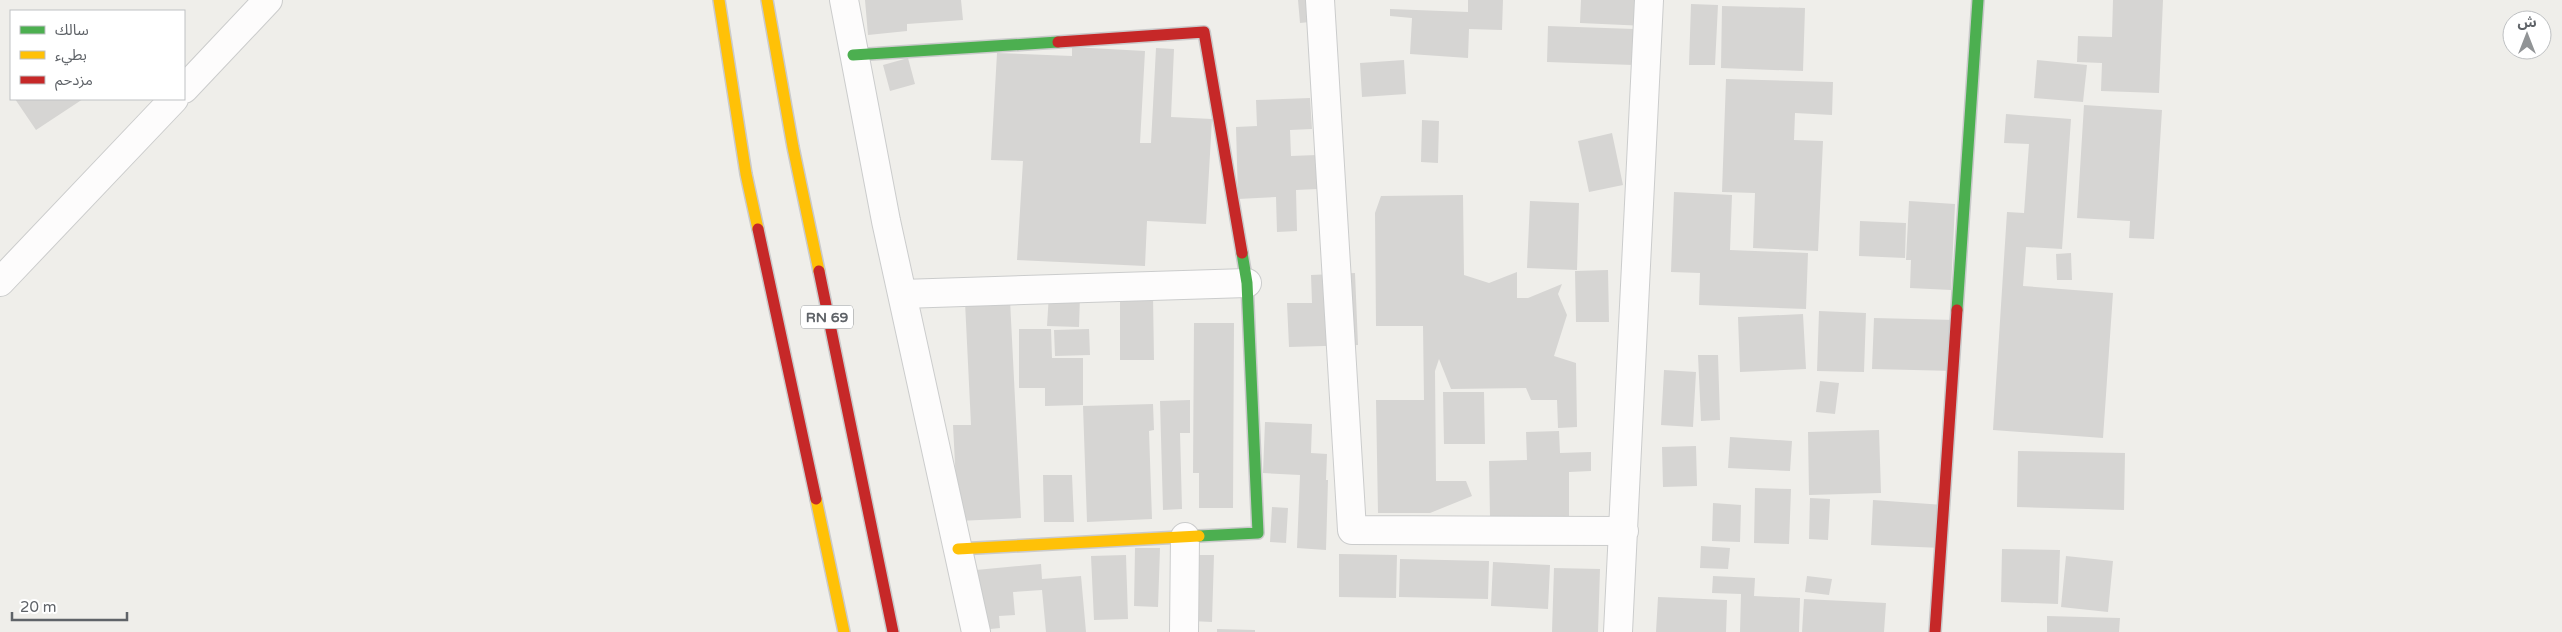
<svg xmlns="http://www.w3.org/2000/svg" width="2562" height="632" viewBox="0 0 2562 632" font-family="'Varela Round','Noto Sans Arabic',sans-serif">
<rect width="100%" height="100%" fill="#efeeea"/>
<path fill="#d6d5d3" d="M865,0H961L963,20L907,24V31L868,35Z
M1298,0H1317L1319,21L1300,23Z
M1468,0H1503L1502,30L1469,29L1468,58L1410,54L1412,18L1390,16V9L1468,12Z
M1581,0H1647L1646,26L1580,23Z
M2113,0H2163L2159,93L2101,91L2102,63L2077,62L2078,36L2112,37Z
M1691,4L1718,5L1715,65H1689Z
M1722,6L1805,8L1803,71L1721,68Z
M1548,26L1634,29L1633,65L1547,62Z
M1072,47L1145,51L1140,143H1151L1156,48L1174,49L1171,117L1212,119L1206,224L1147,221L1145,266L1017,260L1023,161L991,160L997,53L1072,56Z
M908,58L915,84L890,91L883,65Z
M1404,60L1406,94L1362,97L1360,63Z
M2037,60L2087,65L2083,102L2034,98Z
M1726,79L1833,82L1832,115L1795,113L1794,140L1823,141L1818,251L1753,248L1755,193L1722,192Z
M1310,98L1312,129L1290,130L1291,156L1317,155L1318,189L1296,190L1297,231L1277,232L1276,197L1238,199L1236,127L1257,126L1256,100Z
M15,99H83L36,130Z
M2084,105L2162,110L2154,239L2129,238L2130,221L2077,218Z
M2006,114L2071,119L2062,249L2026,247L2023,286L2113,293L2103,438L1993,430L2007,212L2024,213L2029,144L2004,143Z
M1422,120L1439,121L1438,163L1421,162Z
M1612,133L1623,185L1589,192L1578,141Z
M1674,192L1732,195L1730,250L1808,253L1806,309L1699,305L1700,273L1671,272Z
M1463,195L1464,275L1489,283L1517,272V298H1528L1562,284L1558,294L1567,315L1554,356L1576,363L1577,427L1558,428L1557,400H1531L1526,388L1451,389L1439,359L1435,371L1436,481H1466L1472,496L1430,513H1378L1376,400H1424L1423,326H1376L1375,213L1381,196Z
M1530,201L1579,203L1577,270L1527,268Z
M1909,201L1955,204L1951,290L1910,288L1911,260H1906Z
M1860,221L1906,223L1905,258L1859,256Z
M2071,253L2072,280H2057L2056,254Z
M1608,270L1609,322H1576L1575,271Z
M1355,273L1358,345L1289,347L1287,303H1312L1311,275Z
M1049,294L1080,296L1079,327L1047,326Z
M1153,296L1154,360H1120V297Z
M1010,300L1021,518L958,521L953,425H971L965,302Z
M1819,311L1866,313L1864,372L1817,371Z
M1803,314L1806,369L1740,372L1738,317Z
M1874,318L1956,320L1955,371L1872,369Z
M1194,323H1234L1233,508H1199V473H1193Z
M1019,329H1051L1052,358H1083V405L1045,406V388H1019Z
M1089,329L1090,355L1055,356L1054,330Z
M1698,355H1718L1720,420L1701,421Z
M1664,370L1696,372L1693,427L1661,425Z
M1820,381L1839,383L1835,414L1816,412Z
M1443,392H1484L1485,444H1444Z
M1190,400V433H1180L1182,509L1163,510L1160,401Z
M1153,404L1154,430L1149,431L1152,519L1087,522L1083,406Z
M1265,422L1312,424L1311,453L1327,454L1326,480H1328L1326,550L1297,548L1300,475L1263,473Z
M1879,430L1881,493L1809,495L1808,432Z
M1559,431L1560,453L1591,452V471L1569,472V517L1490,518L1489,461L1527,460L1526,432Z
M1730,437L1792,441L1790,471L1728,468Z
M1696,446L1697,486L1663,487L1662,447Z
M2018,451L2125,453L2124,510L2017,507Z
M1043,475H1072L1074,522H1044Z
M1755,488L1791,489L1789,544L1754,543Z
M1810,498L1830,499L1828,540L1809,539Z
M1873,500L1944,505L1942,548L1871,545Z
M1713,503L1741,505L1740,542L1712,541Z
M1272,507L1288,508L1286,543L1270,542Z
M1701,546L1730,548L1728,569L1700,568Z
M1135,548H1160L1158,607L1134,606Z
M2002,549L2060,550L2058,604L2001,602Z
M1339,554L1397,555L1396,598L1339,597Z
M1126,555L1128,619L1094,620L1091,556Z
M1193,555H1214L1212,622L1191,621Z
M2066,556L2113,561L2108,612L2061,607Z
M1400,559L1489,561L1488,599L1399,597Z
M1493,562L1550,565L1548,609L1491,606Z
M1041,564L1042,579L1081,576L1086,632H1046L1042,590L1013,592L1015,615L999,616L1000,628L981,630L976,570Z
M1554,568L1600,569L1598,632H1552Z
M1713,576L1755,578L1754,596L1800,598L1799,632H1740L1741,594L1712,593Z
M1807,576L1832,579L1829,595L1805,592Z
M1658,597L1727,600L1726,632H1656Z
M1804,599L1886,603L1884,632H1802Z
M2047,616L2120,618L2119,632H2047Z
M1217,629L1255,630V632H1217Z"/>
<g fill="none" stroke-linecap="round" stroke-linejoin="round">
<g stroke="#cbcccc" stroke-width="30">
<path id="street" d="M844,0L886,221L976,632
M1320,0L1352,530L1624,531
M184,89L268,0
M0,282L174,99
M902,294L1247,283
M1184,632L1185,537
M1618,632L1649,0"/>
</g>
<g stroke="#cacacb" stroke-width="14">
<path id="fast" d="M853,55L1058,42
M1957,310L1978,0
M1199,536L1258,533L1247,283L1242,253"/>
</g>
<g stroke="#cacacb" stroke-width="14">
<path id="slow" d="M719,0L746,174L758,229
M767,0L793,147L819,271
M816,499L844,632
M958,549L1199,536"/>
</g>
<g stroke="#cacacb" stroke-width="14">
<path id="jam" d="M1058,42L1204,32L1242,253
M758,229L816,499
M819,271L893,632
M1935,632L1957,310"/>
</g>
<use href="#street" stroke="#fdfcfc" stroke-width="28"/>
<use href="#fast" stroke="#4caf50" stroke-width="11"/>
<use href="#slow" stroke="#ffc107" stroke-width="11"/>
<use href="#jam" stroke="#c62828" stroke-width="11"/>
</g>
<g text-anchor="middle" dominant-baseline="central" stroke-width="4" stroke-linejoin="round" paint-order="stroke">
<rect fill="#fff" stroke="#8f9295" stroke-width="1" x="801" y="305.5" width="52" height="23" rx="4"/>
<g font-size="14" font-weight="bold" fill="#5f6368">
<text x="827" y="317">RN 69</text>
</g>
</g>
<rect x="10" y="10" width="175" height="90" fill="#ffffff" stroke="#bfc1c3"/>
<rect x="20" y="26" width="25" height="8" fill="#4caf50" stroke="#bfc1c3"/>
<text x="55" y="35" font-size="15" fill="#5f6368">سالك</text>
<rect x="20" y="51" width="25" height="8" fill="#ffc107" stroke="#bfc1c3"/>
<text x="55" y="60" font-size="15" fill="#5f6368">بطيء</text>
<rect x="20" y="76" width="25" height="8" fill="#c62828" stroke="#bfc1c3"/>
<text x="55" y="85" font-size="15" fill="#5f6368">مزدحم</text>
<g transform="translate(2527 35)"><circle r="24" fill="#ffffff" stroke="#bfc1c3"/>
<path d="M0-4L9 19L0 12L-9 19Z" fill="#919496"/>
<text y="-8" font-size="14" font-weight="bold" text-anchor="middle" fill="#5f6368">ش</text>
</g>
<path d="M12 612v8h115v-8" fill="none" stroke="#5f6368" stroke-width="2.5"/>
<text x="20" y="612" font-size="15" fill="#5f6368" stroke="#ffffff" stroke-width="4" paint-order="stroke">20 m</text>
</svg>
